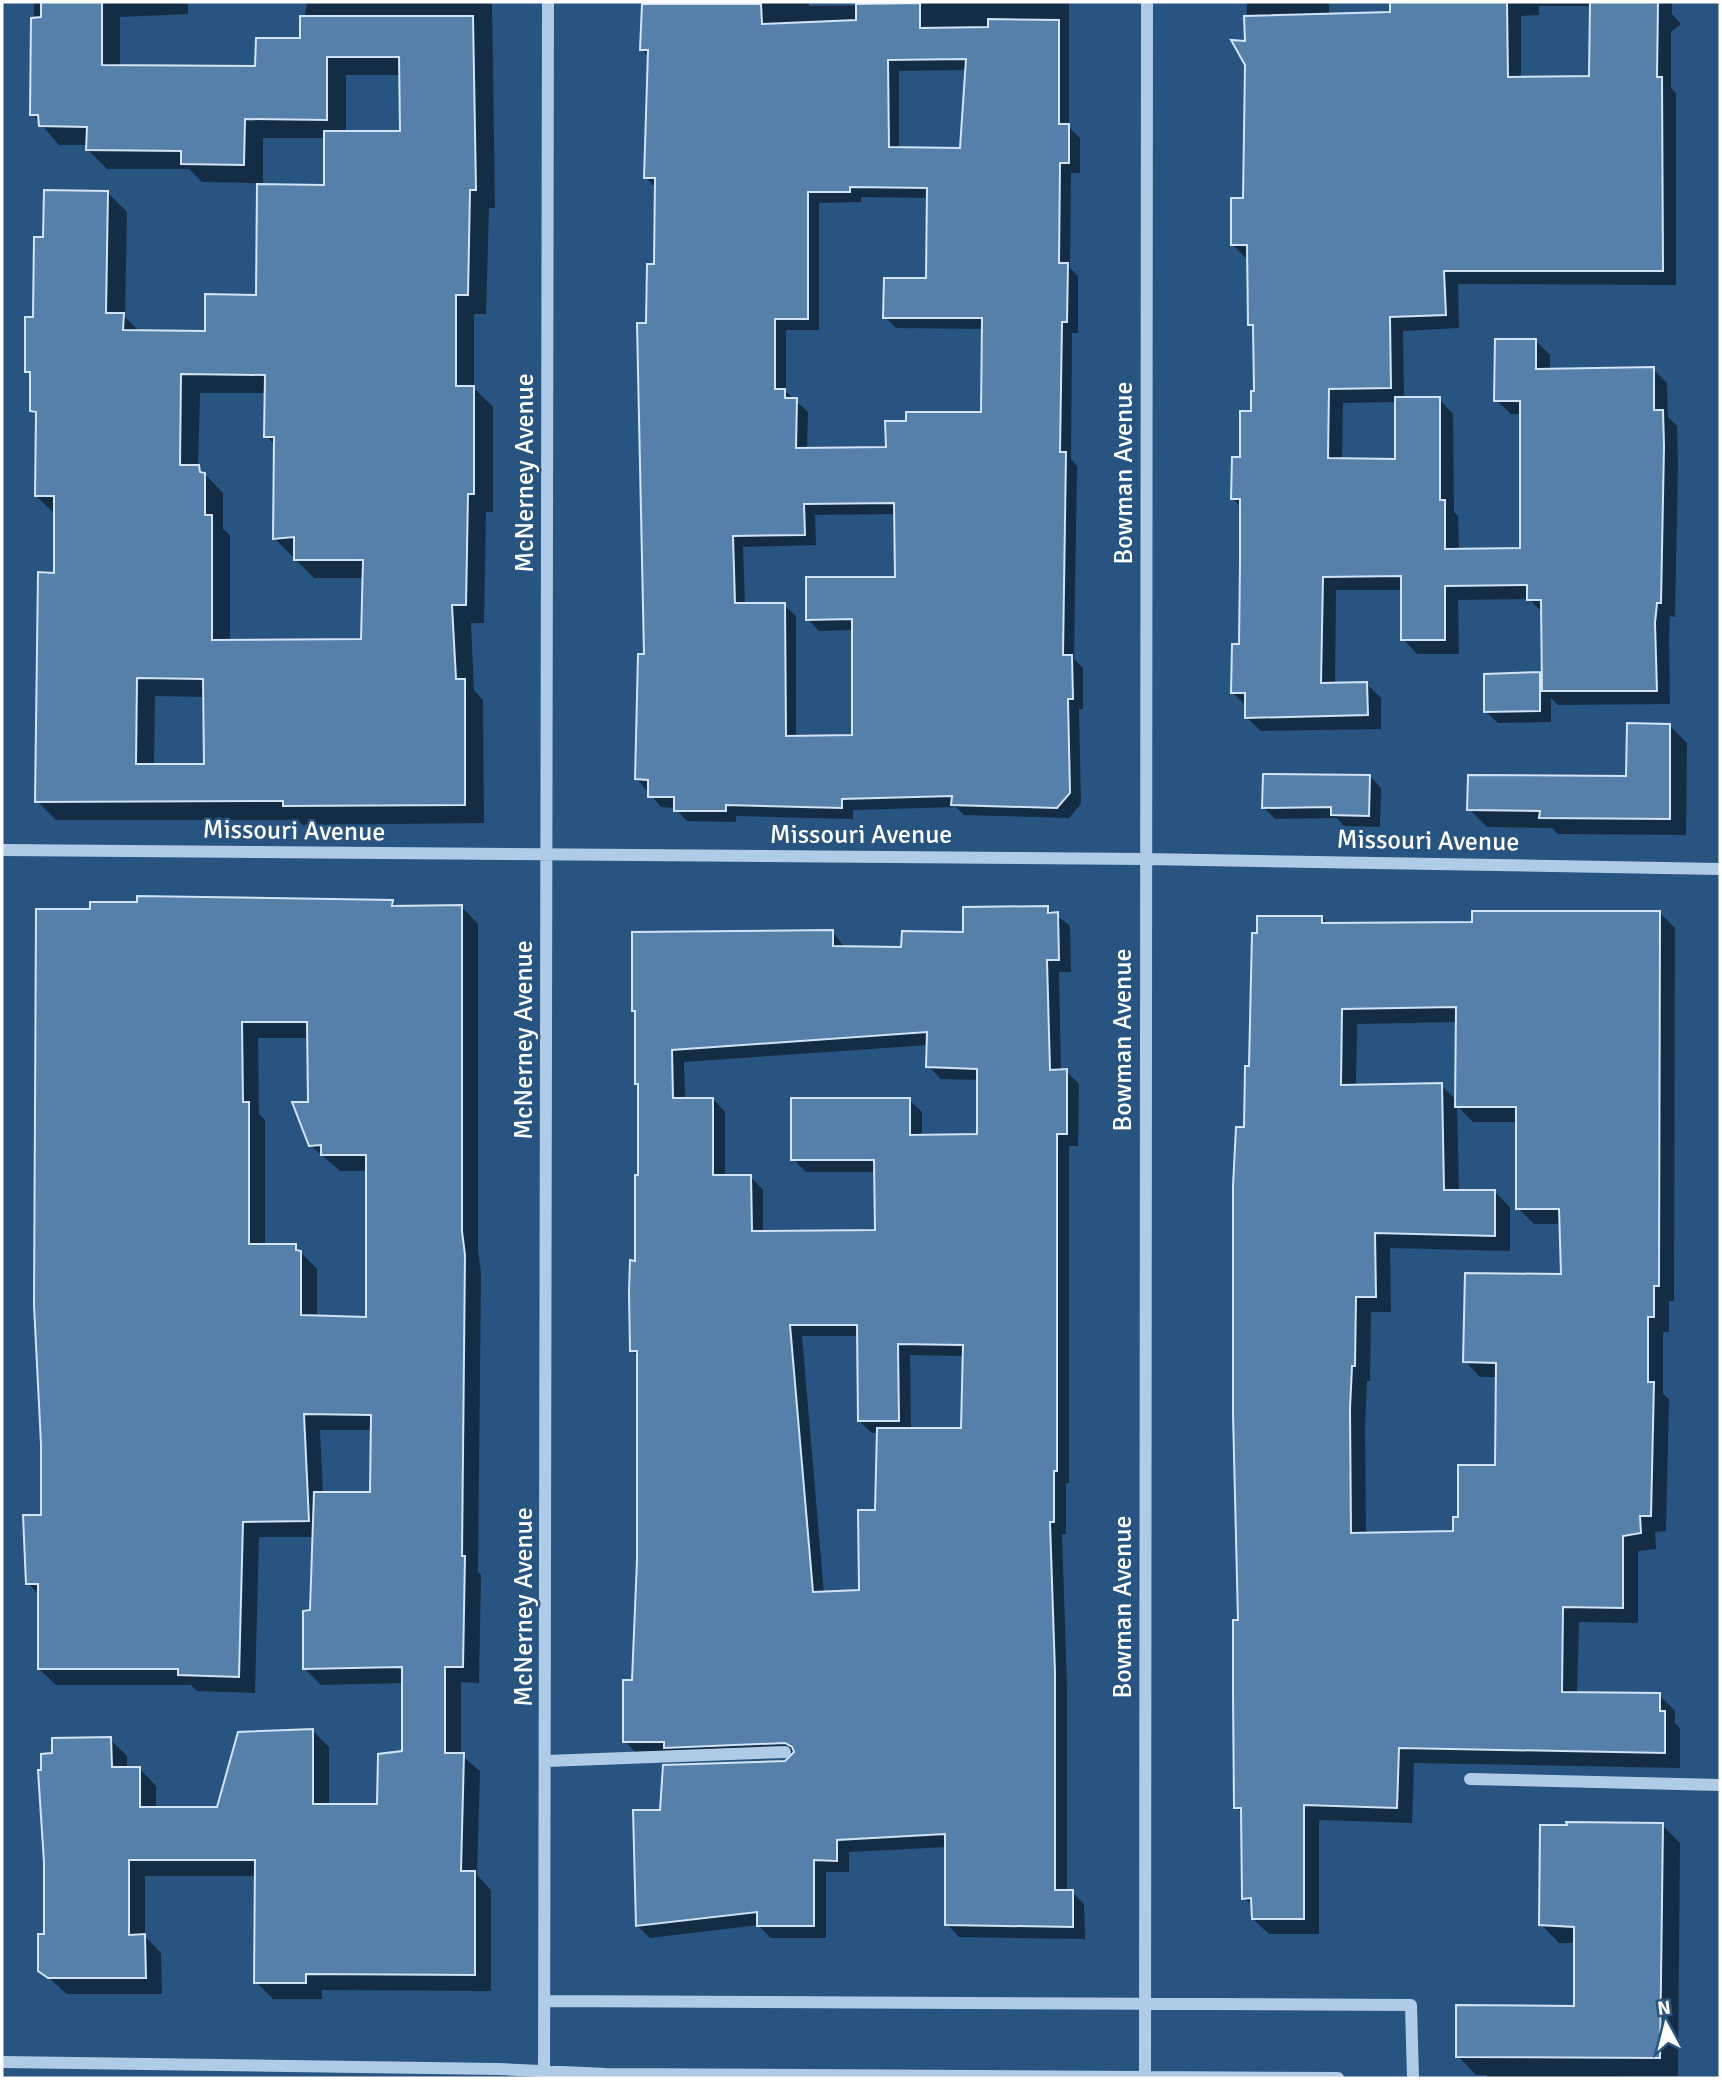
<svg xmlns="http://www.w3.org/2000/svg" width="1722" height="2080" viewBox="0 0 1722 2080" font-family="Signika,sans-serif">
<rect width="100%" height="100%" fill="#275480"/>
<path fill="#0007" fill-rule="evenodd" d="M34,2H188V14L120,17V67H257L301,40L307,2H492L495,208H489L486,314H474V388L493,407V512H486L484,623H471L474,690L483,700L484,823L303,825L298,820H56L37,801L55,574L56,515L36,496L38,417L32,410V376L27,371L45,239L108,193L127,212L125,317L140,332L206,333L258,297L259,183L202,182L189,169H107L88,150V145H59L32,114ZM346,75H401L402,132L346,133ZM263,138H326L325,187L263,186ZM200,393H267L266,436L275,445L274,538L314,578H364L362,641L230,642V535L223,529V493L198,467ZM155,696L205,697V766H154Z
M651,2H809V6L922,5V2H1069V127L1080,138V173H1071L1070,268L1078,276V333H1072L1071,459L1077,466L1074,659L1083,668V709H1079L1081,804L1069,818L964,815L956,807L853,810V819L736,816V822L687,821L675,808L661,807L637,779L646,656L648,325L656,266V188L645,177L649,57L642,50ZM967,70L962,150L899,149V71ZM861,197L928,198V280L885,317L896,328L983,329V414L908,422L887,449L807,450L808,412L786,392V330H819V203L861,202ZM896,514L897,578L808,619L819,631L854,630V737L796,738V616L784,605H745L743,547L816,545L815,515Z
M1247,2H1329V14H1392V2H1672V14L1681,24L1671,32V88L1676,93V285L1458,284L1459,328L1403,331L1404,399H1439L1453,414L1454,512L1458,516L1459,550H1522V414H1511L1496,400L1536,341L1550,355V370L1653,369L1667,383L1668,417L1677,426L1678,462L1675,617L1670,616L1669,639L1670,704L1558,705L1551,698V722L1498,723L1486,712L1539,674L1543,678V613L1529,599L1458,600L1459,654H1417L1403,639V590H1336L1335,684H1367L1381,698V729L1261,731L1246,717V706L1233,693L1241,645L1242,508L1233,499L1256,393L1255,329L1250,324L1247,259L1233,245L1244,200ZM1539,6H1592L1590,77L1521,78V16L1539,15ZM1397,402V461L1342,460L1343,403Z
M1670,726L1687,743L1686,835L1558,834L1552,828L1487,827L1469,809L1628,778Z
M1370,776L1381,788L1380,827L1344,826L1337,818L1275,819L1264,808Z
M392,901L398,908L462,907L478,924V1249L481,1273L478,1572L481,1574L479,1683L461,1682V1755L480,1771L477,1875L491,1890V1991L322,1990V1999H273L256,1982L257,1876H145V1936L161,1953L162,1994H67L40,1970L46,1936L110,1739L127,1756V1769H140L156,1786V1808H219L313,1731L329,1747V1806H379L404,1753V1683L321,1685L305,1669L311,1612L314,1537H259L255,1693L197,1691L191,1685H56L39,1669V1595L28,1583L43,1517L38,911ZM258,1038H309L310,1145L340,1171H368V1319L317,1317V1269L295,1246H265V1120L259,1114ZM320,1430H372V1494H323Z
M1047,908L1070,926L1071,972H1059L1061,1071H1066L1079,1084L1078,1146H1069V1483H1066V1534H1062L1067,1686V1892H1072L1084,1904L1085,1939L959,1937L947,1924V1847L849,1852V1872H826V1938H771L758,1925L650,1938L637,1926L635,1907V1812H662L786,1762L793,1755L678,1760L637,1754L625,1741L633,1681L639,1560L638,1357L632,1350L640,1087L637,1084V1014L634,1010L833,932L845,948L903,949L965,934ZM928,1045V1066L941,1079L979,1080V1136H922V1112L909,1100L793,1159L806,1172H876V1232L763,1233V1190L751,1177H725V1112L713,1099H685L684,1062ZM802,1336H859V1421L872,1433H878L877,1511L860,1592L824,1594ZM910,1355L965,1356L963,1429L911,1430Z
M1660,913L1675,928L1674,1301H1669V1332H1663V1394L1669,1399L1666,1531L1655,1532L1656,1549L1638,1551V1623L1579,1622L1577,1694L1659,1695L1675,1711V1723L1680,1728V1768L1414,1763L1412,1823L1319,1820V1934H1269L1253,1919V1906L1244,1898L1242,1813L1236,1807L1246,1128L1254,935L1322,917L1329,925L1474,924ZM1458,1022L1457,1101L1441,1085L1356,1086L1357,1024ZM1457,1106L1473,1122H1518V1208L1534,1224H1561L1563,1276L1465,1361L1480,1377H1498L1497,1467L1459,1519L1455,1533L1366,1534L1365,1426L1367,1381H1370L1371,1312H1391L1390,1248L1510,1251V1207L1494,1191L1459,1192Z
M1662,1825L1680,1843L1678,2076L1487,2078V2075H1476L1458,2056L1576,2008V1943H1559L1541,1924Z"/>
<path fill="#5480aa" stroke="#d2e4f5" stroke-width="2" fill-rule="evenodd" d="M41,2H102V65L255,66L256,38H300V16H473L476,190H470L468,295H456V386H474V494H468L466,605H452L456,679H465V805L283,806V801L35,802L38,572L54,573V496H35L36,412L30,411V372H25V317H33L34,237H43L44,190L108,191L106,313H124L123,330L205,331V294L256,295L257,184L324,185V131H400L399,57H327V120L245,119L244,165L181,164V151L86,150L87,127L39,126L38,115H30L31,18L41,17ZM181,374L265,375L264,437H274L273,539L294,537V560H363L361,639L212,640V515H205V473L200,472L199,465H180ZM137,678L203,679L204,764H136Z
M1390,2H1507L1508,77L1589,76L1590,2H1658L1657,77H1662L1663,271H1444L1446,315L1390,317L1391,388L1329,389L1328,458L1395,459V397H1440V500H1445V549L1520,548V401H1494L1495,339H1536V369L1654,367V410H1663L1664,446L1661,603H1657L1655,623L1657,691H1542L1541,600H1527V585L1445,586V640H1401V576L1323,577L1321,683L1367,682L1368,715L1245,718V693H1231L1232,644H1239L1240,563V499H1231L1232,457H1240V411H1251V391H1254L1253,325H1248L1247,245H1231V198H1243L1245,65L1231,40L1245,41L1244,16L1390,12Z
M920,3V28L988,27V19L1059,20V124H1069V163H1060L1059,263H1068L1067,322H1062L1060,452H1066L1063,655H1072L1073,699H1068L1070,793L1057,808L951,805L952,796L842,799V808L726,805V811H674V797H648V780L635,779L638,654H644L637,323H646L647,264H654L655,178H644L648,50H640L642,4H761L762,24L856,20V4ZM966,59L960,148L889,147L888,60ZM850,187L927,188L926,278H884L883,318H982L981,412H906V421H885L886,447L796,448L797,398H785V389H775V319H808V192H850ZM894,503L895,577H806V620L852,619V735L786,736L785,603H735L733,536L805,535L804,504Z
M1540,672V711L1484,712V674Z
M1627,723L1670,724V819L1539,818L1540,811L1467,810L1468,775L1626,776Z
M1263,774L1370,775L1369,816L1331,815V807L1262,808Z
M137,896L393,900L392,906L462,905V1231L465,1255L462,1556H465L463,1667H445V1753H464L461,1871H475V1975L306,1974V1983H254L255,1860H129V1935L145,1934L146,1978H48L38,1971V1934H44V1863L38,1770H41V1754L52,1753V1738L111,1737L112,1767H140V1807H217L238,1732L313,1729V1804H377L378,1754L402,1751V1667L303,1669V1611L310,1610L314,1492H370L371,1415L304,1414L309,1521L243,1522L239,1677L178,1675V1669H38V1584H26L23,1515H41V1444L34,1305L36,909H90V902H137ZM242,1022H307L308,1102H292L309,1146L321,1145V1155H366V1317L301,1315V1251L296,1250V1244H249V1102H243Z
M1048,906V913L1058,912L1059,960H1047L1050,1070L1067,1069V1134H1057V1471H1054V1522H1050L1055,1672V1890H1073V1927L945,1925V1834L837,1840V1861L814,1860V1926H757V1912L636,1926L633,1810H660L663,1765L785,1761L794,1752L792,1747L785,1743L664,1748V1742H623V1680H632L637,1560V1351H630L629,1292L630,1260L635,1261V1175H638V1084H635V1011H632V932L833,930V946L901,947L902,931L963,932V907ZM927,1032L926,1067L977,1069V1134L910,1135V1098H791V1160H874L875,1230L752,1231L751,1175H713V1098H673L672,1050ZM790,1325H857L858,1421H899L898,1344L963,1345L961,1428H877L875,1510H858L859,1590L813,1592Z
M1472,911H1660L1659,1286H1654V1317H1648V1382H1654L1651,1516H1640L1641,1533L1623,1536V1608L1563,1607L1562,1692L1660,1693V1711H1665V1753L1399,1748L1397,1808L1304,1805V1919H1252L1251,1898L1242,1899L1241,1808H1234L1233,1693V1620H1238L1233,1414V1186L1236,1127H1244L1245,1066H1249L1252,933H1257V916H1322V923L1472,922ZM1456,1007L1455,1107H1516V1209H1559L1561,1274L1465,1273L1463,1362L1496,1363L1495,1465H1458V1517H1453V1531L1351,1533L1350,1409L1352,1366H1355L1356,1297H1376L1375,1233L1495,1236V1190H1444L1442,1083L1341,1085L1342,1009Z
M1566,1822L1663,1823L1660,2058L1456,2057V2005L1574,2006V1927L1539,1925L1540,1825H1567Z"/>
<g fill="none" stroke-linecap="round" stroke-linejoin="round">
<path stroke="#afcbe6" stroke-width="12" d="M2,850L1146,859L1720,869
M547,1761L785,1752
M1470,1779L1720,1785
M545,2001L1411,2005L1413,2078
M2,2062L498,2069L606,2074L1338,2078
M544,2078L548,2
M1145,2078L1147,2"/>
</g>
<g text-anchor="middle" dominant-baseline="central" stroke-width="5" stroke-linejoin="round" paint-order="stroke">
<g font-size="26" fill="#fff" stroke="#275480">
<text transform="translate(525 473) rotate(-90)">McNerney Avenue</text>
<text transform="translate(1124 473) rotate(-90)">Bowman Avenue</text>
<text transform="translate(294 831) rotate(1)">Missouri Avenue</text>
<text x="861" y="835">Missouri Avenue</text>
<text transform="translate(1428 841) rotate(1)">Missouri Avenue</text>
<text transform="translate(524 1040) rotate(-90)">McNerney Avenue</text>
<text transform="translate(1123 1040) rotate(-90)">Bowman Avenue</text>
<text transform="translate(524 1607) rotate(-90)">McNerney Avenue</text>
<text transform="translate(1123 1607) rotate(-90)">Bowman Avenue</text>
</g>
</g>
<rect width="1722" height="2080" fill="none" stroke="#ffffff" stroke-width="7"/>
<g transform="translate(1666 2024) rotate(353)" stroke="#275480" stroke-width="5" paint-order="stroke">
<path d="M0-5L12 26L0 18L-12 26Z" fill="#ffffff"/>
<text y="-10" font-size="19" font-weight="bold" text-anchor="middle" fill="#ffffff">N</text>
</g>
</svg>
